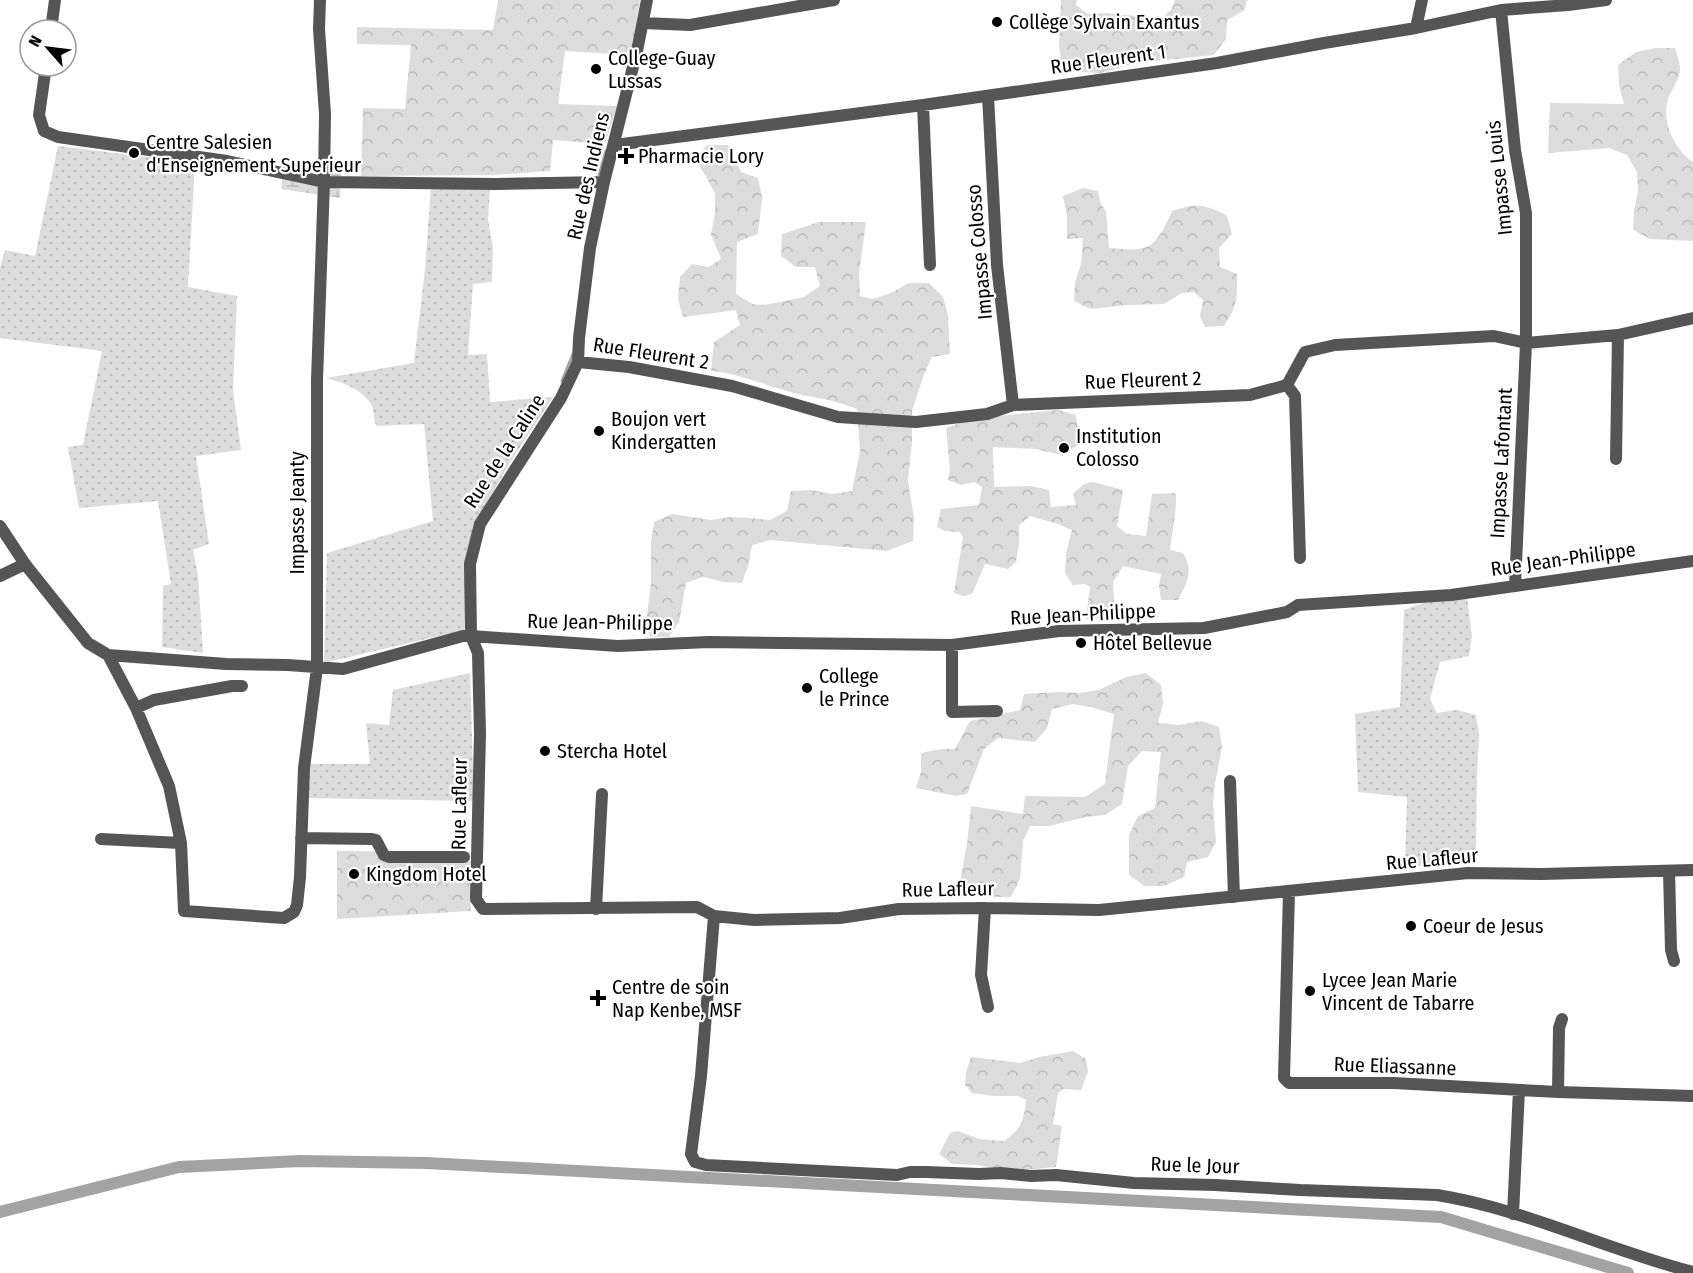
<svg xmlns="http://www.w3.org/2000/svg" width="1693" height="1273" viewBox="0 0 1693 1273" font-family="'Fira Sans Condensed',sans-serif">
<defs>
<pattern id="grass-dots" width="8" height="8" patternUnits="userSpaceOnUse" patternTransform="scale(1.5)"><rect width="8" height="8" fill="#dcdcdc"/><path d="M2 2h.1M6 6h.1" fill="none" stroke="#bbb" stroke-width="1.8" stroke-linecap="round"/></pattern>
<pattern id="forest-crowns" width="20" height="18" patternUnits="userSpaceOnUse" patternTransform="scale(1.5)"><rect width="20" height="18" fill="#dcdcdc"/><path d="M2 6a3 3 0 1 1 6 0M12 15a3 3 0 1 1 6 0" fill="none" stroke="#bbb"/></pattern>
<pattern id="wetland-marsh" width="20" height="14" patternUnits="userSpaceOnUse" patternTransform="scale(1.5)"><rect width="20" height="14" fill="#dcdcdc"/><path d="M1 5h8M5 5V1M11 12h8M15 12V8" fill="none" stroke="#bbb"/></pattern>
</defs>
<rect width="100%" height="100%" fill="#fff"/>
<path fill="url(#grass-dots)" d="M58,146L195,163L188,287L237,296L233,390L241,450L196,456L209,544L193,550L198,576L203,653L162,647L163,586L171,584L158,501L79,508L68,447L83,445L102,351L0,338V268L5,250L35,256Z
M431,186L490,187L488,220L493,248L492,282L473,284L468,355L487,354L490,402L553,397L511,461L473,526L465,575L464,630L324,663L327,553L433,521L424,424L376,426C374,420 374,412 372,406C363,389 343,383 326,378L414,363L425,269Z
M1467,598L1472,636L1469,656L1440,662L1430,699L1437,713L1457,710L1476,715L1479,734L1477,774L1476,852L1462,865L1405,866L1407,797L1358,792L1355,714L1400,707L1404,610L1431,600Z
M470,673L474,801L306,798L310,764H370L366,723L389,725L393,690Z"/>
<path fill="url(#forest-crowns)" d="M498,0H640L630,55L565,51L558,104L617,106L605,144L553,140L550,171L492,175L361,176L363,108L405,109L411,45L357,44V27L493,30Z
M1061,0H1077L1076,5L1088,14L1106,13L1147,17H1163L1171,10L1175,0H1247L1245,10L1227,20L1226,39L1214,55L1137,63L1100,73L1082,72L1062,65L1059,46Z
M1656,48H1675C1677,54 1679,61 1680,67C1681,80 1669,91 1667,103C1662,124 1676,151 1693,162V241L1650,239L1633,230L1634,211L1638,191L1637,172L1627,155L1609,148L1548,153L1550,103L1624,104L1619,85L1618,65L1636,52Z
M707,145H728L741,172L758,178L762,197L758,234L737,242L736,294L752,304L765,305L804,297L820,286L815,267H796L781,256L782,234L819,222H866L859,273L860,296L873,299L891,293L909,283H929L943,297L948,315L950,354L932,357L924,374L912,411V442L908,480L914,519L913,541L887,551L770,540L752,545L749,563L742,583L724,582L703,577L686,583L679,622L669,637H650L646,622L651,583V542L654,522L672,514L711,520L731,517L750,518L770,520L787,511L791,491L812,490L832,494L852,491L860,451L857,409C837,401 823,399 802,395C771,388 743,374 711,371L714,342L740,325L736,310L683,317L678,299L680,277L692,264L709,267L721,259L711,234L715,214V193L696,159Z
M1083,188L1098,191L1100,202L1106,212L1109,248C1122,249 1141,252 1152,244C1160,238 1168,220 1172,211C1196,203 1206,204 1227,216L1232,234L1219,248L1220,267L1237,274C1237,298 1238,305 1224,326L1205,327L1200,316L1203,300L1194,292L1182,293L1164,304L1127,305L1091,309L1074,301L1075,282L1081,264L1083,238L1067,239V216L1063,196Z
M1058,410L1076,415L1080,444L1061,455L1036,449L993,447L994,487L1031,486L1049,490L1051,507L1076,505L1073,494L1084,484L1093,482L1123,490L1117,526L1127,534L1146,536L1152,494L1176,493C1177,513 1172,530 1170,550L1183,553C1194,571 1187,583 1178,600H1161L1159,586L1161,574L1123,566L1113,582L1114,601L1106,618L1086,619L1090,587L1085,584L1073,585L1065,573L1066,553L1072,530L1058,524L1030,516L1019,525V543L1016,562L1008,569L985,564L972,594L964,596L954,593L963,537L960,532L945,531L937,527L941,509L979,505L982,487L974,482L961,485L948,480L950,470L946,428L970,419Z
M1146,673L1161,685L1163,704L1158,723L1179,725L1201,721L1219,727L1222,747L1215,784L1213,803L1216,842L1208,857L1187,862L1184,877L1164,886H1145L1129,875V835L1138,816L1155,808L1161,752L1142,751L1128,766L1122,804L1105,815L1086,817L1049,826H1030L1023,841L1020,879L1011,897C995,898 981,895 965,895L959,887L967,844L971,806L1023,814L1025,796L1085,797L1105,784L1114,714L1091,707L1073,704L1052,709L1047,728L1035,742L998,738L984,749L967,794L956,796L916,788L921,772V753L941,749H955L970,721L1020,710L1024,694L1059,692L1079,693L1099,690L1126,677Z
M337,851L470,852L471,911L337,919Z
M1073,1051L1086,1059L1088,1072L1081,1090L1064,1089L1058,1093L1053,1124L1062,1126L1056,1167L1013,1171L976,1165L952,1164L939,1154L950,1133L958,1131L979,1139L1004,1141C1021,1129 1024,1121 1026,1100L1018,1096H993L972,1093L965,1085L966,1072L971,1057L1020,1063L1039,1057Z"/>
<path fill="url(#wetland-marsh)" d="M285,161L341,170L340,198L281,189Z"/>
<g fill="none" stroke-linecap="round" stroke-linejoin="round">
<path stroke="#a3a3a3" stroke-width="3" d="M599,175L606,151
M562,381L573,354"/>
<path stroke="#a3a3a3" stroke-width="12" d="M0,1212L179,1167L300,1161L427,1163L1441,1217L1628,1273"/>
<path stroke="#555" stroke-width="12" d="M647,0L637,51L604,182L590,248L579,338L578,362L561,398L480,524L470,564L471,636L478,653L480,734L476,899L483,909L697,907L714,916L754,920L840,918L899,909L985,908L1099,910L1468,873L1542,874L1693,870
M1501,10L1515,150L1526,213V343L1515,586
M643,23L690,25L834,0
M1416,28L1422,0
M51,30L55,0
M46,66L39,115L44,131L58,137L227,161L324,182L495,184L604,182
M988,96L997,265L1013,405
M923,105L930,265
M615,145L923,105L1217,63L1324,43L1416,28L1501,10L1568,5L1606,0
M578,362L629,367L732,386L838,417L916,422L987,414L1013,405L1250,395L1287,385L1305,352L1335,345L1494,336L1526,343L1618,335L1693,318
M1287,385L1295,396L1300,558
M1616,459L1618,335
M0,526L25,564L88,643L108,655L136,708L169,786L181,843L184,911L284,918L294,912L297,905L300,877L304,768L317,668V380L324,182L325,114L319,29L320,0
M0,576L25,564
M952,645V712L997,711
M108,655L226,664L288,665L343,669L463,636H471L618,646L709,642L952,645L1059,631L1204,628L1287,612L1298,605L1451,595L1693,561
M136,708L154,700L232,686H242
M1230,781L1234,897
M301,838L372,839L376,840L384,855L389,857H464
M101,839L181,843
M1669,871L1671,950L1674,961
M1289,892L1284,1078L1289,1083H1394L1558,1092L1693,1096
M985,908L981,975L988,1007
M596,909L602,794
M714,916L701,1076L691,1154L695,1162L706,1165L897,1175L910,1172H926L979,1174L1001,1173L1031,1176L1056,1175L1134,1183L1215,1185L1300,1190L1437,1195C1525,1209 1607,1250 1693,1272
M1558,1092L1559,1028L1562,1019
M1513,1214L1519,1090"/>
</g>
<g fill="#000" stroke="#fff" stroke-width="2">
<circle cx="997" cy="22" r="6"/>
<circle cx="596" cy="69" r="6"/>
<circle cx="134" cy="153" r="6"/>
<path d="M623 147h6v6h6v6h-6v6h-6v-6h-6v-6h6z"/>
<circle cx="599" cy="431" r="6"/>
<circle cx="1064" cy="448" r="6"/>
<circle cx="1081" cy="643" r="6"/>
<circle cx="807" cy="688" r="6"/>
<circle cx="545" cy="751" r="6"/>
<circle cx="354" cy="874" r="6"/>
<circle cx="1411" cy="926" r="6"/>
<circle cx="1310" cy="991" r="6"/>
<path d="M595 989h6v6h6v6h-6v6h-6v-6h-6v-6h6z"/>
</g>
<g text-anchor="middle" dominant-baseline="central" stroke-width="4.5" stroke-linejoin="round" paint-order="stroke">
<g font-size="20" fill="#000" stroke="#fff" text-anchor="start">
<text x="1009" y="22">Collège Sylvain Exantus</text>
<text x="608" y="58">College-Guay<tspan x="608" dy="23">Lussas</tspan></text>
<text x="146" y="142">Centre Salesien<tspan x="146" dy="23">d'Enseignement Superieur</tspan></text>
<text x="638" y="156">Pharmacie Lory</text>
<text x="611" y="419">Boujon vert<tspan x="611" dy="23">Kindergatten</tspan></text>
<text x="1076" y="436">Institution<tspan x="1076" dy="23">Colosso</tspan></text>
<text x="1093" y="643">Hôtel Bellevue</text>
<text x="819" y="676">College<tspan x="819" dy="23">le Prince</tspan></text>
<text x="557" y="751">Stercha Hotel</text>
<text x="366" y="874">Kingdom Hotel</text>
<text x="1423" y="926">Coeur de Jesus</text>
<text x="1322" y="980">Lycee Jean Marie<tspan x="1322" dy="23">Vincent de Tabarre</tspan></text>
<text x="612" y="987">Centre de soin<tspan x="612" dy="23">Nap Kenbe, MSF</tspan></text>
</g>
<g font-size="20" fill="#000" stroke="#fff">
<text transform="translate(1108 59) rotate(-8)">Rue Fleurent 1</text>
<text transform="translate(588 176) rotate(-77)">Rue des Indiens</text>
<text transform="translate(1499 178) rotate(-96)">Impasse Louis</text>
<text transform="translate(979 252) rotate(-95)">Impasse Colosso</text>
<text transform="translate(651 353) rotate(9)">Rue Fleurent 2</text>
<text transform="translate(1143 380) rotate(-2)">Rue Fleurent 2</text>
<text transform="translate(504 451) rotate(-57)">Rue de la Caline</text>
<text transform="translate(1501 463) rotate(-87)">Impasse Lafontant</text>
<text transform="translate(297 513) rotate(-90)">Impasse Jeanty</text>
<text transform="translate(1563 559) rotate(-8)">Rue Jean-Philippe</text>
<text transform="translate(1083 614) rotate(-3)">Rue Jean-Philippe</text>
<text transform="translate(600 622) rotate(1)">Rue Jean-Philippe</text>
<text transform="translate(459 804) rotate(-89)">Rue Lafleur</text>
<text transform="translate(1432 859) rotate(-5)">Rue Lafleur</text>
<text transform="translate(948 889) rotate(-1)">Rue Lafleur</text>
<text transform="translate(1395 1066) rotate(2)">Rue Eliassanne</text>
<text transform="translate(1195 1165) rotate(2)">Rue le Jour</text>
</g>
</g>
<g transform="translate(48 48) rotate(298)"><circle r="28" fill="#ffffff" stroke="#999999" stroke-width="1.5"/>
<path d="M0-4.5L10 22L0 15L-10 22Z" fill="#000000"/>
<text y="-9" font-size="16" font-weight="bold" text-anchor="middle" fill="#000000">N</text>
</g>
</svg>
